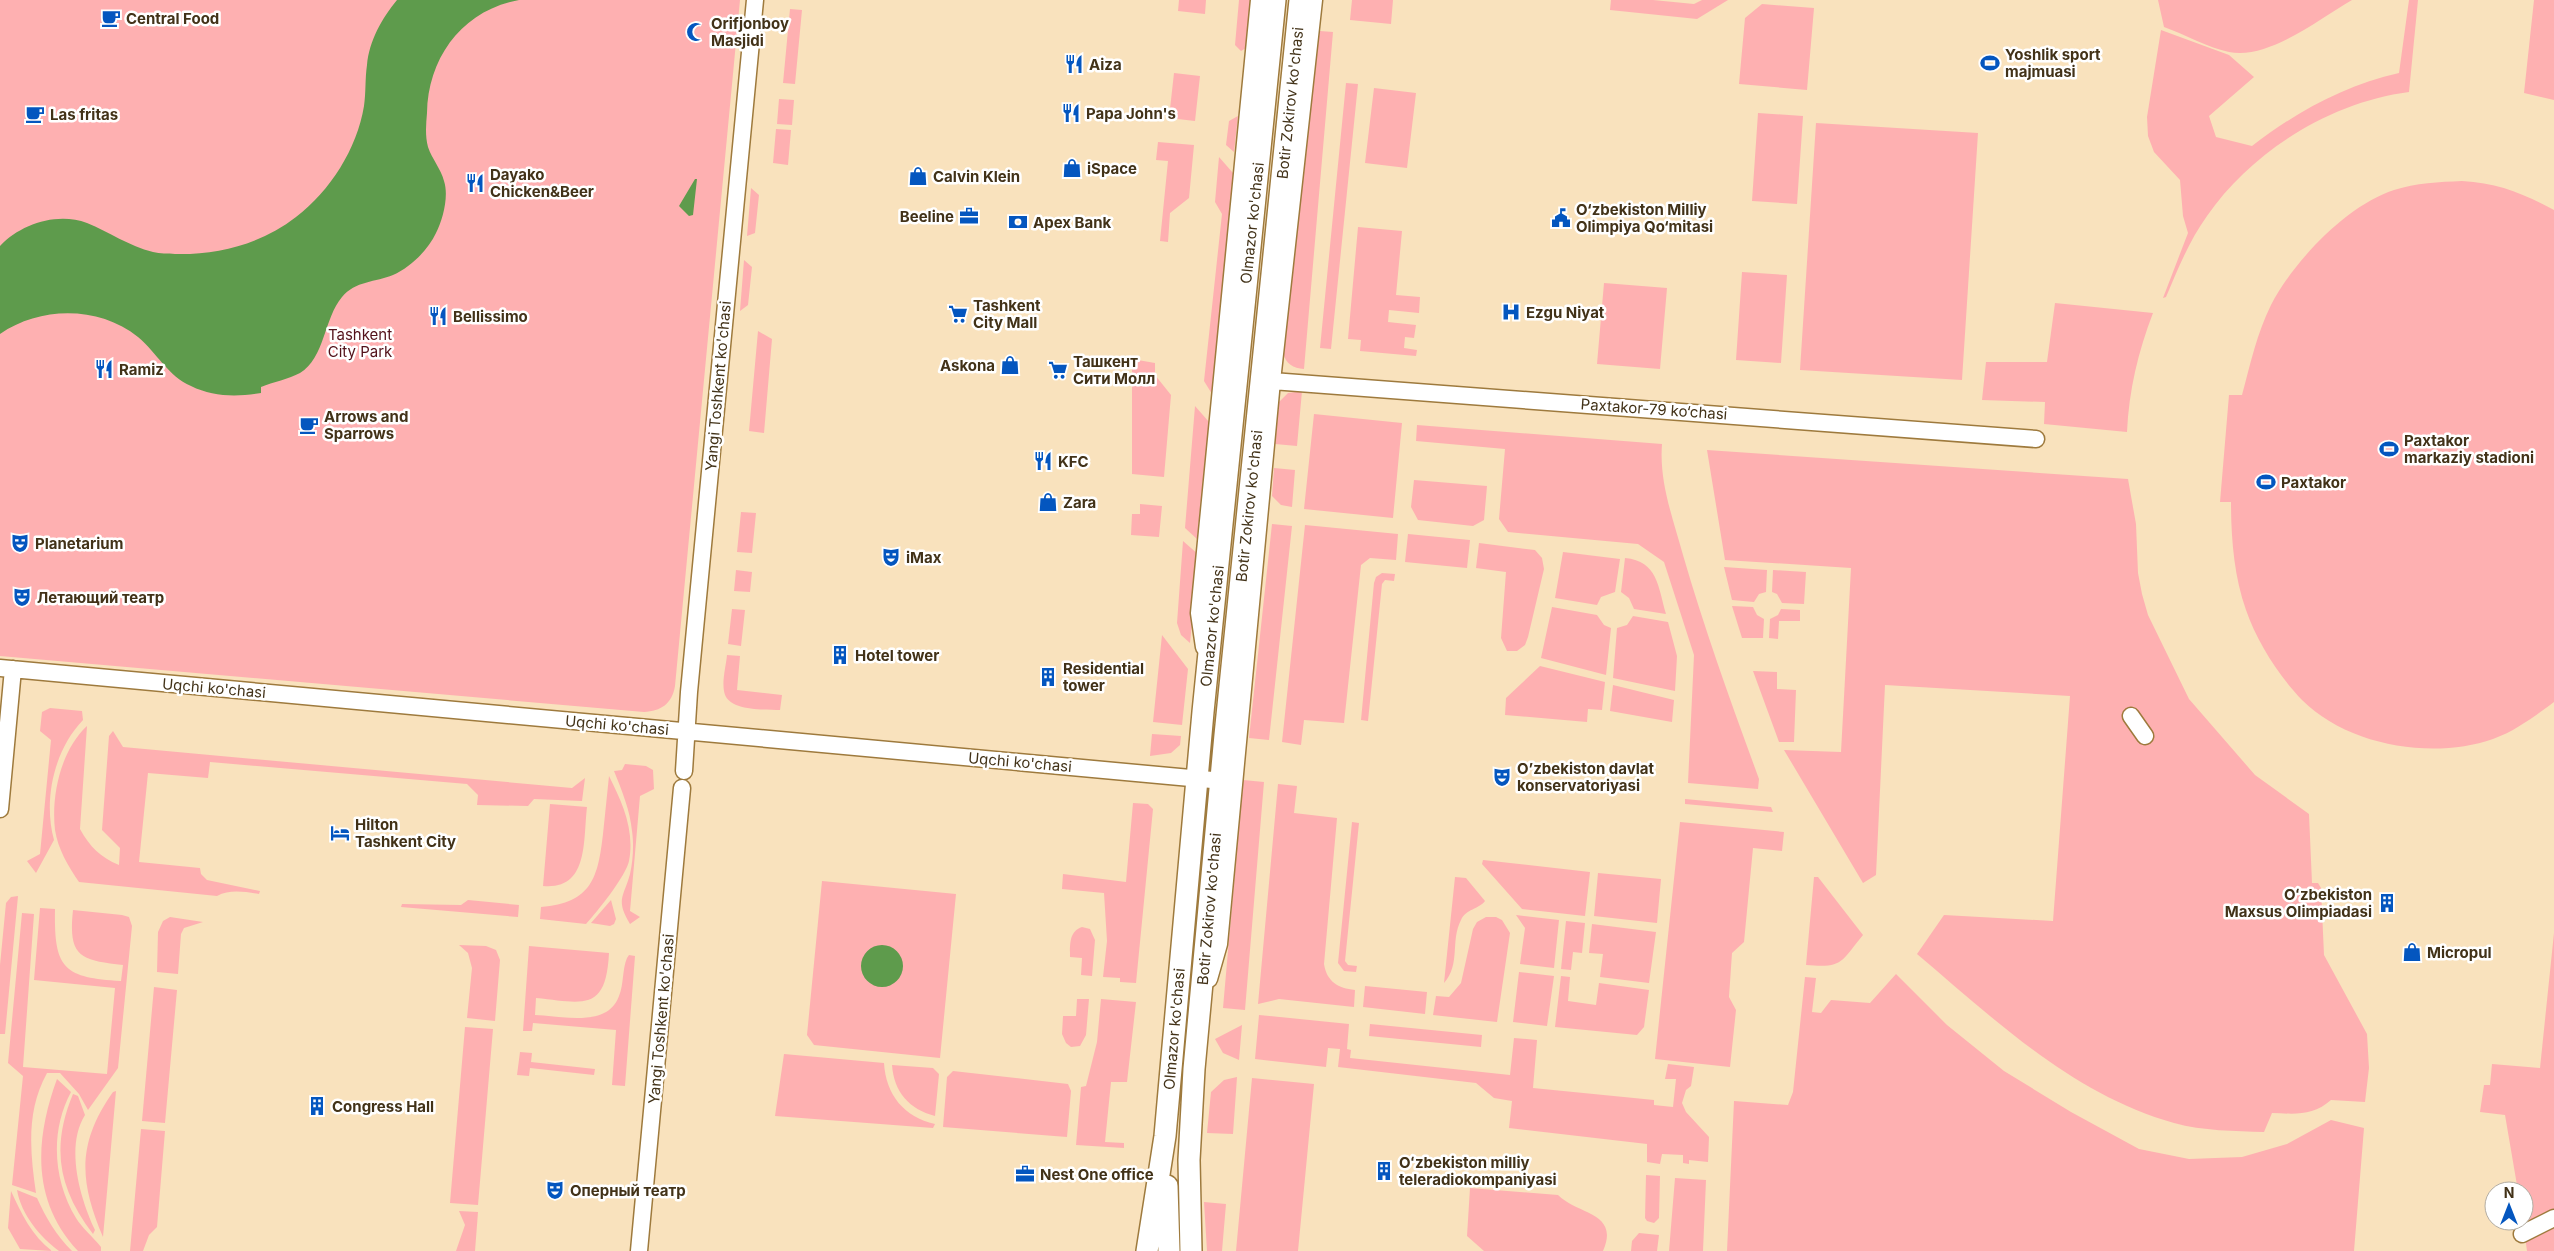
<svg xmlns="http://www.w3.org/2000/svg" width="2554" height="1251" viewBox="0 0 2554 1251" font-family="Inter,sans-serif">
<rect width="100%" height="100%" fill="#f9e2bd"/>
<path fill="#feb0b1" d="M0,0H740L675,686C672,704 661,711 644,712L0,656Z
M1179,0H1206L1205,14L1178,11Z
M1239,0H1252L1246,48L1241,51L1235,45Z
M1352,0H1393L1391,24L1350,20Z
M1611,0H1653L1694,4L1702,0H1728L1697,19L1610,10Z
M2158,0H2352C2319,19 2269,60 2229,52C2209,48 2184,34 2164,27Z
M2409,0H2418L2409,92C2331,102 2252,151 2207,216C2189,241 2178,269 2166,297L2163,298L2188,233L2183,216L2180,180L2154,152L2148,136L2147,117L2161,30L2229,55L2254,77L2209,116L2216,137L2252,146C2296,112 2345,85 2399,73Z
M2534,0H2554V100L2524,93Z
M1762,4L1814,8L1807,90L1739,84L1745,18Z
M790,9L802,10L795,84L783,83Z
M1320,31L1333,32L1304,369C1293,368 1286,364 1283,353L1317,32Z
M1174,73L1200,76L1195,121L1169,118Z
M1346,83L1358,84L1331,349L1320,348Z
M1374,88L1416,93L1407,168L1365,163Z
M779,99L794,100L792,125L777,124Z
M1758,113L1803,116L1797,204L1752,201Z
M1238,116L1234,152L1226,145L1229,121Z
M1816,123L1978,133L1962,380L1800,370Z
M776,129L791,130L788,165L773,163Z
M1158,142L1194,145L1189,198L1170,213L1168,242L1160,241L1168,161L1156,160Z
M1219,157L1233,173L1212,394L1204,381L1222,214L1215,202Z
M2462,181C2498,183 2522,193 2554,210V702C2535,716 2516,731 2493,739C2433,760 2348,746 2302,700C2279,676 2257,642 2246,610C2234,576 2231,538 2231,502H2220L2229,395H2242C2250,365 2257,333 2271,305C2293,262 2347,205 2394,190C2416,183 2439,182 2462,181Z
M751,188L759,195L755,233L747,236Z
M1358,227L1402,231L1396,295L1420,297L1419,313L1389,310L1388,322L1416,325L1414,338L1405,337L1404,348L1417,350L1416,356L1360,351L1361,340L1348,339Z
M744,260L752,267L748,305L740,311Z
M1742,272L1787,275L1781,363L1736,360Z
M1604,283L1667,288L1660,369L1597,364Z
M2055,303L2153,313C2138,352 2129,390 2127,432L2044,424L2045,402L1982,400L1986,362H2047Z
M758,331L772,339L764,433L749,431Z
M1132,359L1155,363V375L1171,395L1164,477L1132,474Z
M1302,391L1297,446L1275,444L1279,402L1288,393Z
M1195,406L1209,422L1197,539L1185,528Z
M1314,414L1402,423L1393,518L1304,509Z
M1417,425L1662,444C1659,483 1673,518 1683,555C1705,631 1732,705 1759,779L1758,789L1688,783L1694,655L1664,562L1638,544L1508,532L1499,519L1505,449L1416,441Z
M1707,450L2128,479L2136,524L2138,573L2142,594L2148,615L2189,699L2255,775L2309,814L2312,883H2318L2321,888L2324,955L2367,1034L2369,1068L2365,1102L2331,1100C2313,1116 2296,1114 2272,1113L2264,1132C2235,1131 2203,1131 2174,1123C2073,1095 1994,1019 1917,954L1944,915L2053,921L2070,696L1885,685L1876,875L1863,883L1784,750L1841,752L1851,568L1725,560Z
M1274,468L1295,470L1292,507L1281,505L1272,496Z
M1414,480L1487,486L1484,520L1473,526L1418,520L1411,507Z
M1140,504L1162,506L1159,537L1131,535L1132,514H1140Z
M741,512L756,513L752,553L737,552Z
M1272,524L1292,526L1269,740L1249,738Z
M1305,525L1398,534L1396,560L1370,558L1361,565L1344,723L1304,720L1301,745L1282,742Z
M1408,534L1470,540L1467,568L1405,562Z
M1183,541L1199,555L1190,643L1181,635L1177,623Z
M1479,543L1535,550L1542,558L1544,569L1528,637L1525,645L1517,651H1507L1501,638L1506,572L1476,568Z
M1563,552L1620,559L1615,592L1601,597L1597,605L1555,598Z
M1625,558C1658,561 1658,587 1666,614L1634,609L1629,598L1621,592Z
M1724,567L1767,570L1766,592L1759,594L1754,602L1732,600Z
M736,570L752,572L750,592L734,591Z
M1773,570L1806,572L1804,604L1782,603L1777,594L1772,592Z
M1382,573L1395,574L1394,581L1385,580L1382,584L1368,721L1361,720L1374,583L1376,577Z
M1732,606L1753,607L1757,615L1764,619L1763,638H1742Z
M1552,607L1597,615L1604,625L1611,628L1606,675L1541,658Z
M732,609L745,610L741,646L728,644Z
M1781,609L1800,610V621H1779L1778,639L1769,638L1770,619L1778,615Z
M1633,616L1668,622L1677,656L1675,691L1613,678L1617,628L1627,625Z
M1162,635L1188,669L1182,725L1153,722Z
M727,655L740,656L737,690L782,695L780,710C764,709 727,712 724,691C722,680 726,666 727,655Z
M1540,666L1605,682L1602,710L1588,709L1587,722L1505,715L1506,698Z
M1753,671L1777,672V689L1796,690L1794,742H1779Z
M1613,685L1674,700L1672,722L1610,711Z
M50,708L82,711L83,720C54,750 43,800 54,840L36,873L27,861L40,854L51,740L40,731L42,712Z
M87,726L80,829C90,847 100,857 119,865L120,848L102,830L109,736L113,731L123,747L572,788L585,778L582,801L534,799L528,806L477,805L478,795L467,784L210,762L208,778L148,773L139,862L200,868L201,874L207,880L260,891L259,894C245,892 230,889 217,896L79,882C68,866 58,849 55,830C51,795 61,750 87,726Z
M1152,734L1181,736L1180,745L1171,753L1150,756Z
M625,764L646,766L653,770L654,789L640,796L630,911L640,917L630,924C615,899 624,897 630,874C633,861 634,844 632,831C630,810 622,791 614,771L622,770Z
M609,776C622,802 635,830 629,861C626,876 597,912 586,924L540,919L541,907C592,903 598,877 603,834C605,815 607,795 609,776Z
M1243,780L1264,782L1245,1010L1223,1008Z
M1278,784L1297,786L1294,813L1337,818L1324,964C1327,982 1338,988 1355,990L1354,1007L1279,999L1258,1004Z
M1685,799L1771,807L1773,812L1685,804Z
M1133,803L1148,804L1153,809L1136,983L1120,982V978L1103,977L1107,941L1104,893L1062,889L1063,874L1126,882Z
M550,804L587,807C583,841 589,890 543,886Z
M1352,822L1359,823L1345,961L1348,965L1357,966L1356,972L1344,971L1338,963Z
M1680,822L1784,832L1782,851L1753,848L1744,942L1732,953L1729,997L1736,1010L1730,1067L1655,1059Z
M1483,860L1590,872L1585,916L1522,909L1482,864Z
M1598,873L1661,879L1657,923L1594,916Z
M1455,877L1466,878L1485,901C1479,909 1466,909 1461,920C1450,941 1461,964 1444,983Z
M1814,877H1818L1863,935C1840,963 1843,968 1806,965Z
M822,881L956,894L940,1058L814,1045L807,1035Z
M18,896L5,1034H0V965L6,903L11,897Z
M468,900L519,905L518,917L401,907L402,904L461,905Z
M611,900L616,919L614,924L610,926L591,923Z
M40,908L55,909C54,967 62,978 121,981L123,965C80,960 68,957 73,910L122,915L129,917L132,926L118,1068L88,1110L79,1094L60,1073H47C26,1111 30,1152 36,1193L12,1185L23,1076L8,1063L22,913L34,914L23,1067L107,1074L115,988L34,980Z
M1516,915L1559,920L1554,968L1520,964L1525,928Z
M170,917L203,922L184,928L181,934L178,974L157,972L158,932L163,921Z
M1486,917H1496L1502,920L1510,933L1497,1022L1433,1015L1436,996L1449,997L1461,983L1473,929L1477,922Z
M1566,921L1585,923L1582,953L1573,952L1571,970L1561,969Z
M1592,924L1656,932L1649,983L1600,977L1603,954L1589,953Z
M1082,927L1090,929L1095,940L1092,976L1081,975L1082,958L1070,957C1070,945 1069,931 1082,927Z
M2554,933V1251H2527L2523,1221L2524,1191H2518L2505,1115L2480,1112L2484,1085H2490L2492,1064L2540,1068Z
M459,945L486,946L496,950L500,960L495,1021L467,1018L472,968L468,953Z
M529,946L609,953C606,1012 584,1003 536,998L535,1015C561,1016 608,1028 619,996C624,984 622,970 627,958L629,955L635,956L625,1086L612,1085L616,1030L533,1023L532,1031H523Z
M1519,972L1554,976L1547,1026L1513,1022Z
M1896,974L1947,1025L2004,1071L2071,1112L2139,1149L2189,1159L2242,1157L2287,1144L2331,1120L2364,1128L2354,1251H1727L1734,1101L1788,1105L1793,1092L1805,977L1816,978L1812,1012L1821,1013L1831,1000L1870,1003Z
M1561,976L1570,977L1568,1001L1596,1005L1599,983L1649,990L1644,1027L1637,1035L1555,1027Z
M1365,986L1427,992L1425,1014L1363,1007Z
M154,987L177,990L165,1123L142,1121Z
M1077,999H1089L1086,1035L1080,1046L1071,1047L1066,1043L1062,1034L1063,1016H1076Z
M1101,999L1136,1002L1127,1082H1111L1105,1142L1124,1143V1148L1076,1145L1081,1087L1086,1086L1097,1042Z
M1259,1015L1349,1024L1347,1049L1351,1050L1350,1058L1510,1075L1514,1038L1537,1040L1533,1088L1654,1100V1105L1673,1107L1676,1079H1665L1668,1064L1694,1067L1691,1086L1686,1090L1682,1103L1686,1112L1709,1137L1708,1162L1689,1160V1164L1683,1163V1155L1662,1154L1660,1164L1647,1162V1144L1509,1128L1512,1101L1494,1098L1476,1083L1338,1067L1340,1049L1328,1048L1326,1067L1255,1059Z
M1370,1024L1482,1035L1481,1047L1369,1036Z
M1242,1025L1239,1060L1223,1053L1215,1039Z
M465,1027L493,1029L478,1205L450,1203Z
M520,1052L532,1053L531,1062L595,1069L594,1075L530,1068L529,1076L517,1075Z
M784,1054L884,1063C886,1095 904,1117 935,1124L933,1128L775,1116Z
M892,1065L933,1068L939,1074L935,1116C909,1109 894,1092 892,1065Z
M953,1071L1068,1084L1071,1091L1067,1137L943,1127L947,1077Z
M1237,1077L1233,1134L1207,1133L1211,1092L1224,1080Z
M1252,1078L1314,1084L1298,1251H1236Z
M57,1079L71,1092C50,1131 53,1180 76,1218C82,1228 93,1237 101,1247V1251H78C31,1201 35,1139 57,1079Z
M116,1091L103,1237C79,1181 77,1143 113,1092Z
M73,1094L78,1096L85,1115C65,1147 80,1198 95,1230L93,1234C58,1188 51,1147 73,1094Z
M141,1129L165,1131L157,1227L149,1235L143,1251H130Z
M1646,1175L1660,1176L1659,1218L1654,1223L1647,1221L1645,1218Z
M1675,1178L1706,1180L1703,1251H1669Z
M1470,1188L1558,1195C1578,1215 1620,1212 1603,1251H1484L1467,1236Z
M17,1190L37,1198C46,1218 56,1235 72,1251H59C40,1237 21,1214 17,1190Z
M11,1191C21,1213 32,1236 52,1251L20,1249L8,1228Z
M1204,1202L1226,1204L1222,1251H1207Z
M459,1211L478,1212L475,1251H456L465,1225Z
M1639,1233L1659,1235L1657,1251H1631L1632,1241Z"/>
<path fill="#5e9b4c" d="M397,0H519C463,10 428,57 427,113C426,124 425,136 428,147C432,159 441,169 444,181C449,196 443,219 436,233C428,250 411,267 393,275C376,282 355,281 342,297C324,318 325,358 300,373C289,379 273,382 261,387V393C237,397 213,397 191,386C168,376 157,353 138,337C99,306 41,306 0,334V246C21,224 57,212 87,223C109,232 129,246 153,252C160,254 168,253 175,254C218,255 261,244 296,217C330,191 357,149 364,106C366,93 365,78 367,65C369,41 382,18 397,0Z
M695,179H697L693,215L689,216L679,206Z
M861 966a21 21 0 1 1 42 0a21 21 0 1 1-42 0Z"/>
<g fill="none" stroke-linecap="round" stroke-linejoin="round">
<g stroke="#9e7a3d" stroke-width="19">
<path id="minor" d="M1272,381L2036,439
M1204,647L1199,613L1259,0
M0,668L1234,782
M2131,716L2145,736
M684,771L689,692L755,0
M0,809L13,669
M1209,979L1219,944L1272,381L1314,0
M2522,1234L2554,1218
M639,1251L682,788"/>
</g>
<g stroke="#9e7a3d" stroke-width="24">
<path id="major" d="M1167,1186L1169,1251
M1147,1251L1165,1136L1203,712L1275,0
M1191,1251L1189,1160L1194,1069L1225,735L1300,0"/>
</g>
<use href="#minor" stroke="#fff" stroke-width="16"/>
<use href="#major" stroke="#fff" stroke-width="21"/>
</g>
<defs>
<g id="cafe-bare" transform="scale(1.5)"><path d="M-5.5-4.5H6V0H3Q3 3.5 0 3.5H-2.5Q-5.5 3.5-5.5 0ZM3-3.2v2h1.7v-2ZM-6 4.5H4V6H-6Z" fill="#0456bf" stroke="#fff" stroke-width="2.5" paint-order="stroke"/></g>
<g id="mosque-bare" transform="scale(1.5)"><path d="M3.5-4.9A6 6 0 1 0 3.5 4.9A5 5 0 1 1 3.5-4.9Z" fill="#0456bf" stroke="#fff" stroke-width="2.5" paint-order="stroke"/></g>
<g id="stadium-bare" transform="scale(1.5)"><path d="M0-5a6.5 5 0 1 0 0 10a6.5 5 0 1 0 0-10ZM-3.5-1.8h7v3.6h-7Z" fill="#0456bf" stroke="#fff" stroke-width="2.5" paint-order="stroke"/></g>
<g id="restaurant-bare" transform="scale(1.5)"><path d="M-5-6h1v4h1v-4h1v4h1v-4h1v5L-1.5 .5V6h-2V.5L-5-1ZM5-6V6H3V1.5H1.5Q1.5-4 5-6Z" fill="#0456bf" stroke="#fff" stroke-width="2.5" paint-order="stroke"/></g>
<g id="shop-bare" transform="scale(1.5)"><path d="M-5-2.5h2.3a2.7 3.5 0 0 1 5.4 0H5L5.5 6h-11ZM-1.5-2.5h3a1.5 2.3 0 0 0-3 0Z" fill="#0456bf" stroke="#fff" stroke-width="2.5" paint-order="stroke"/></g>
<g id="office-bare" transform="scale(1.5)"><path d="M-6-3h4V-5.5h4V-3h4V5H-6ZM-1-4.5V-3h2v-1.5ZM-6 0V1H6V0Z" fill="#0456bf" stroke="#fff" stroke-width="2.5" paint-order="stroke"/></g>
<g id="civic-bare" transform="scale(1.5)"><path d="M-.6-6.5H3V-4.5H.6V-3L4-1V1h2V6H-6V1h2V-1L-.6-3ZM-1.2 2.5V6h2.4V2.5Z" fill="#0456bf" stroke="#fff" stroke-width="2.5" paint-order="stroke"/></g>
<g id="bank-bare" transform="scale(1.5)"><path d="M-6-4H6V4H-6ZM0-2.3a2.3 2.3 0 1 0 0 4.6a2.3 2.3 0 1 0 0-4.6Z" fill="#0456bf" stroke="#fff" stroke-width="2.5" paint-order="stroke"/></g>
<g id="hospital-bare" transform="scale(1.5)"><path d="M-5-5h3v3.5h4V-5h3V5h-3V1.5h-4V5h-3Z" fill="#0456bf" stroke="#fff" stroke-width="2.5" paint-order="stroke"/></g>
<g id="supermarket-bare" transform="scale(1.5)"><path d="M-6-5.5h2.5l.6 2H6L4.5 2H-2.5L-4.4-4H-6ZM-1.5 3.2a1.3 1.3 0 1 0 .1 0ZM3 3.2a1.3 1.3 0 1 0 .1 0Z" fill="#0456bf" stroke="#fff" stroke-width="2.5" paint-order="stroke"/></g>
<g id="theatre-bare" transform="scale(1.5)"><path d="M-5-5.5Q0-4 5-5.5V0Q5 5 0 6Q-5 5-5 0ZM-3.3-2.5H-1v1.5H-3.3ZM1-2.5H3.3v1.5H1ZM-2.8 1Q0 5.5 2.8 1Z" fill="#0456bf" stroke="#fff" stroke-width="2.5" paint-order="stroke"/></g>
<g id="building-bare" transform="scale(1.5)"><path d="M-4-6H4V6H1V3H-1V6H-4ZM-2.5-4.3h1.7v1.8h-1.7ZM.8-4.3h1.7v1.8H.8ZM-2.5-1h1.7V.8h-1.7ZM.8-1h1.7V.8H.8Z" fill="#0456bf" stroke="#fff" stroke-width="2.5" paint-order="stroke"/></g>
<g id="hotel-bare" transform="scale(1.5)"><path d="M-6-4.5h1.5V1H6V5H4.5V3h-9V5H-6ZM-4 0a1.8 1.8 0 1 1 3.6 0ZM.5 0V-2.5h3Q6-2.5 6 0Z" fill="#0456bf" stroke="#fff" stroke-width="2.5" paint-order="stroke"/></g>
</defs>
<g fill-rule="evenodd">
<use href="#cafe-bare" x="111" y="18"/>
<use href="#mosque-bare" x="696" y="32"/>
<use href="#stadium-bare" x="1990" y="63"/>
<use href="#restaurant-bare" x="1074" y="64"/>
<use href="#restaurant-bare" x="1071" y="113"/>
<use href="#cafe-bare" x="35" y="114"/>
<use href="#shop-bare" x="1072" y="168"/>
<use href="#shop-bare" x="918" y="176"/>
<use href="#restaurant-bare" x="475" y="183"/>
<use href="#office-bare" x="969" y="216"/>
<use href="#civic-bare" x="1561" y="218"/>
<use href="#bank-bare" x="1018" y="222"/>
<use href="#hospital-bare" x="1511" y="312"/>
<use href="#supermarket-bare" x="958" y="314"/>
<use href="#restaurant-bare" x="438" y="316"/>
<use href="#shop-bare" x="1010" y="365"/>
<use href="#restaurant-bare" x="104" y="369"/>
<use href="#supermarket-bare" x="1058" y="370"/>
<use href="#cafe-bare" x="309" y="425"/>
<use href="#stadium-bare" x="2389" y="449"/>
<use href="#restaurant-bare" x="1043" y="461"/>
<use href="#stadium-bare" x="2266" y="482"/>
<use href="#shop-bare" x="1048" y="502"/>
<use href="#theatre-bare" x="20" y="543"/>
<use href="#theatre-bare" x="891" y="557"/>
<use href="#theatre-bare" x="22" y="597"/>
<use href="#building-bare" x="840" y="655"/>
<use href="#building-bare" x="1048" y="677"/>
<use href="#theatre-bare" x="1502" y="777"/>
<use href="#hotel-bare" x="340" y="833"/>
<use href="#building-bare" x="2387" y="903"/>
<use href="#shop-bare" x="2412" y="952"/>
<use href="#building-bare" x="317" y="1106"/>
<use href="#building-bare" x="1384" y="1171"/>
<use href="#office-bare" x="1025" y="1174"/>
<use href="#theatre-bare" x="555" y="1190"/>
</g>
<g text-anchor="middle" dominant-baseline="central" stroke-width="5" stroke-linejoin="round" paint-order="stroke">
<g font-size="15" font-weight="bold" fill="#423218" stroke="#fff" text-anchor="start">
<text x="126" y="18">Central Food</text>
<text x="711" y="23">Orifjonboy<tspan x="711" dy="17">Masjidi</tspan></text>
<text x="2005" y="54">Yoshlik sport<tspan x="2005" dy="17">majmuasi</tspan></text>
<text x="1089" y="64">Aiza</text>
<text x="1086" y="113">Papa John's</text>
<text x="50" y="114">Las fritas</text>
<text x="1087" y="168">iSpace</text>
<text x="490" y="174">Dayako<tspan x="490" dy="17">Chicken&amp;Beer</tspan></text>
<text x="933" y="176">Calvin Klein</text>
<text x="1576" y="209">O‘zbekiston Milliy<tspan x="1576" dy="17">Olimpiya Qo‘mitasi</tspan></text>
<text x="954" y="216" text-anchor="end">Beeline</text>
<text x="1033" y="222">Apex Bank</text>
<text x="973" y="305">Tashkent<tspan x="973" dy="17">City Mall</tspan></text>
<text x="1526" y="312">Ezgu Niyat</text>
<text x="453" y="316">Bellissimo</text>
<text x="1073" y="361">Ташкент<tspan x="1073" dy="17">Сити Молл</tspan></text>
<text x="995" y="365" text-anchor="end">Askona</text>
<text x="119" y="369">Ramiz</text>
<text x="324" y="416">Arrows and<tspan x="324" dy="17">Sparrows</tspan></text>
<text x="2404" y="440">Paxtakor<tspan x="2404" dy="17">markaziy stadioni</tspan></text>
<text x="1058" y="461">KFC</text>
<text x="2281" y="482">Paxtakor</text>
<text x="1063" y="502">Zara</text>
<text x="35" y="543">Planetarium</text>
<text x="906" y="557">iMax</text>
<text x="37" y="597">Летающий театр</text>
<text x="855" y="655">Hotel tower</text>
<text x="1063" y="668">Residential<tspan x="1063" dy="17">tower</tspan></text>
<text x="1517" y="768">O’zbekiston davlat<tspan x="1517" dy="17">konservatoriyasi</tspan></text>
<text x="355" y="824">Hilton<tspan x="355" dy="17">Tashkent City</tspan></text>
<text x="2372" y="894" text-anchor="end">Oʻzbekiston<tspan x="2372" dy="17">Maxsus Olimpiadasi</tspan></text>
<text x="2427" y="952">Micropul</text>
<text x="332" y="1106">Congress Hall</text>
<text x="1399" y="1162">Oʻzbekiston milliy<tspan x="1399" dy="17">teleradiokompaniyasi</tspan></text>
<text x="1040" y="1174">Nest One office</text>
<text x="570" y="1190">Оперный театр</text>
</g>
<g font-size="15" fill="#423218" stroke="#fff">
<text transform="translate(1290 103) rotate(-84)">Botir Zokirov ko'chasi</text>
<text transform="translate(1252 223) rotate(-84)">Olmazor ko'chasi</text>
<text transform="translate(718 386) rotate(-85)">Yangi Toshkent ko'chasi</text>
<text transform="translate(1654 409) rotate(4)">Paxtakor-79 ko‘chasi</text>
<text transform="translate(1249 506) rotate(-84)">Botir Zokirov ko'chasi</text>
<text transform="translate(1212 626) rotate(-84)">Olmazor ko'chasi</text>
<text transform="translate(214 688) rotate(5)">Uqchi ko'chasi</text>
<text transform="translate(617 725) rotate(5)">Uqchi ko'chasi</text>
<text transform="translate(1020 762) rotate(5)">Uqchi ko'chasi</text>
<text transform="translate(1209 909) rotate(-85)">Botir Zokirov ko'chasi</text>
<text transform="translate(661 1019) rotate(-85)">Yangi Toshkent ko'chasi</text>
<text transform="translate(1174 1029) rotate(-85)">Olmazor ko'chasi</text>
</g>
<g font-size="15" fill="#53121a" stroke="#fff">
<text x="360" y="334">Tashkent<tspan x="360" dy="17">City Park</tspan></text>
</g>
</g>
<g transform="translate(2509 1206)"><circle r="24" fill="#ffffff" stroke="#b3ada3"/>
<path d="M0-4L9 19L0 12L-9 19Z" fill="#0456bf"/>
<text y="-8" font-size="14" font-weight="bold" text-anchor="middle" fill="#423218">N</text>
</g>
</svg>
